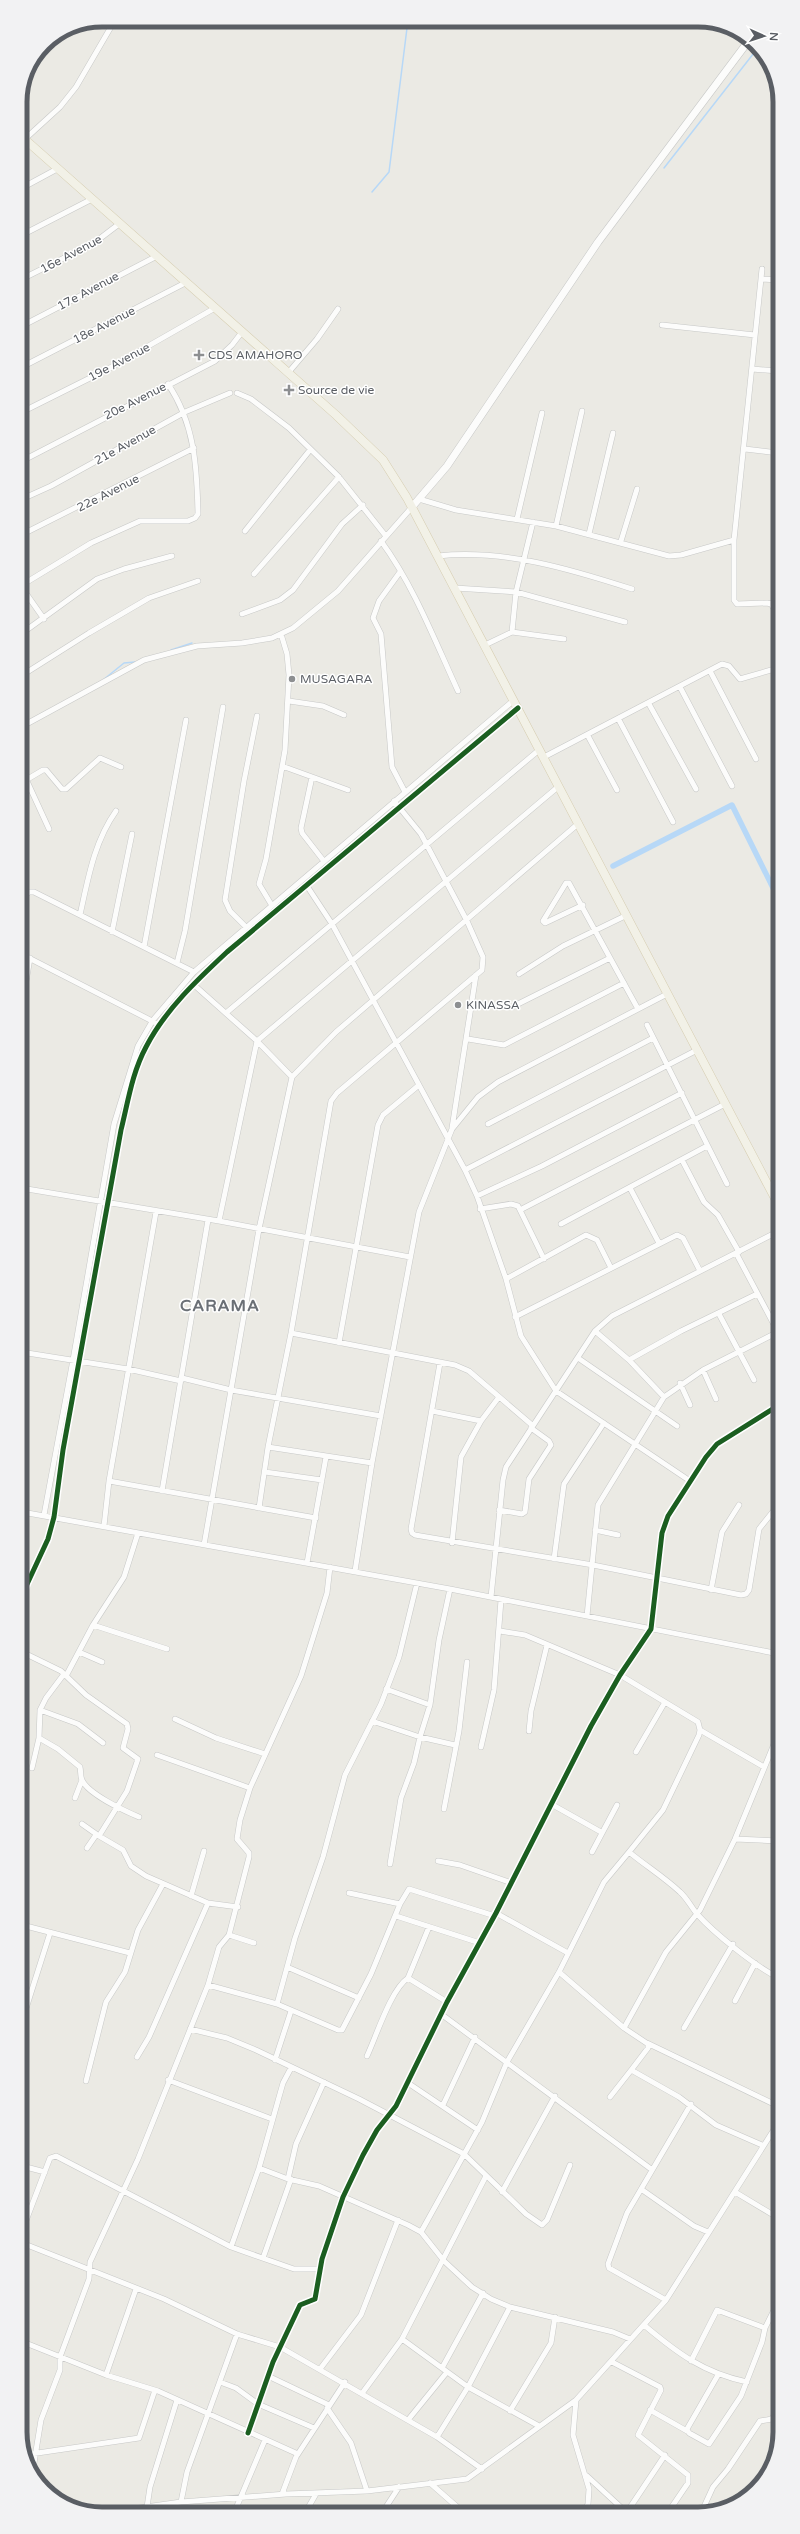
<svg xmlns="http://www.w3.org/2000/svg" width="800" height="2534" viewBox="0 0 800 2534" font-family="'Varela Round',sans-serif">
<rect width="100%" height="100%" fill="#ebeae4"/>
<g fill="none" stroke-linecap="round" stroke-linejoin="round">
<path stroke="#b7d8f7" stroke-width="1.5" d="M664,168L757,49
M372,192L389,172L408,20
M171,650L192,643
M103,680L124,663L135,662"/>
<path stroke="#b7d8f7" stroke-width="5.5" d="M613,866L732,805L778,898"/>
<g stroke="#c7c8c7" stroke-width="6">
<path id="street" d="M25,139L60,107L76,87L115,20
M20,145L26,141
M20,189L57,169
M20,236L92,199
M762,269L734,540V600L737,604L767,603L771,604L778,615
M761,279L778,280
M20,280L94,243L119,224
M662,325L755,335
M20,327L157,256
M20,368L187,282
M752,369L778,371
M288,373L317,339L338,309
M237,393L251,399L289,428L339,477L385,535
M20,413L108,369L215,308
M745,449L778,453
M20,462L215,361L232,345L242,332
M419,499L456,510L556,526L669,556L681,555L734,540
M20,500L51,486L185,412L230,393
M517,519L542,413
M556,526L582,411
M245,531L310,450
M589,534L613,433
M21,535L194,448
M381,541C414,586 435,641 458,691
M621,541L637,489
M438,556C504,549 570,569 632,589
M400,572L379,601L373,618L381,634L392,767L405,792
M254,574L339,477
M21,581L25,592L44,619
M22,585L91,543L140,521H188L195,518L198,514C197,468 195,424 168,384
M455,588L516,592L625,622
M771,604L778,600
M242,614L280,600L293,590L342,524L363,505
M512,632L516,592L533,522
M21,634L97,579L124,569L172,556
M485,645L512,632L564,639
M710,671L756,759
M21,676L89,633L149,598L198,581
M680,687L732,786
M289,701L323,706L344,715
M649,704L696,789
M619,720L673,822
M21,727L144,660L197,646L242,643L272,638L293,628L338,591L412,507
M588,736L617,790
M544,757L722,664L729,666L740,679L778,668
M282,766L348,790
M312,777L301,828L302,833L323,860
M26,779L49,829
M21,783L43,770H46L62,789H66L100,758L121,767
M21,849V856
M307,886L332,924L465,1170L477,1196L506,1279L521,1336L556,1391L690,1481
M21,899L29,892H34L194,972
M271,904L259,884L266,859L285,750L289,675L287,654L281,634
M583,905L545,923L543,921L566,883H569L638,1009
M80,915C88,879 94,842 116,811
M246,927L230,911L225,900L244,781L257,716
M112,932L132,834
M144,947L186,720
M21,954L160,1025
M177,963L185,931L223,707
M519,974L563,946L627,915
M193,984L257,1041L292,1077
M512,1007L610,958
M21,1011L30,958
M226,1013L539,750
M647,1025L727,1184
M468,1039L504,1045L624,983
M488,1124L653,1038
M452,1128L476,975
M682,1160L704,1202L718,1215L739,1252
M465,1170L697,1050
M21,1188L219,1221L410,1257
M630,1188L659,1243
M477,1196L542,1166L682,1093
M480,1209L511,1204L518,1206L544,1259
M520,1210L725,1104
M219,1221L257,1041L559,786
M561,1224L707,1146
M736,1253L779,1334
M506,1279L586,1235L597,1240L611,1268
M719,1314L754,1380
M515,1317L677,1235L683,1238L700,1271
M595,1331L629,1360L664,1397
M291,1333L455,1365L469,1371L532,1425
M339,1343L378,1125L383,1115L419,1085
M21,1352L128,1369L181,1381
M578,1358L677,1426
M629,1360L681,1331L757,1294
M440,1363L411,1529L412,1533L415,1535L593,1565L741,1595L746,1594L749,1590L759,1529L779,1504
M703,1370L716,1399
M182,1378L231,1390L381,1416
M680,1383L690,1405
M432,1411L481,1421
M268,1447L372,1463
M265,1472L322,1480
M109,1481L316,1518
M162,1491L208,1220
M259,1508L268,1447L291,1333L331,1101L337,1093L482,970L483,957L467,921L421,834L394,801
M499,1510L522,1514L525,1512L529,1479L551,1445L549,1441L531,1428
M22,1512L450,1589L779,1654
M44,1515L73,1360L114,1124L138,1046L153,1020L194,972L514,700
M104,1526L109,1481L156,1212
M595,1530L618,1535
M452,1543L461,1457L481,1421L499,1397
M204,1545L259,1229L292,1077L336,1032L579,823
M554,1559L564,1484L604,1423
M307,1563L326,1457
M355,1571L372,1463L419,1212L452,1129L478,1097L498,1082L667,994
M711,1590L722,1532L739,1505
M22,1595L48,1539L54,1517L63,1450L121,1130C128,1102 132,1073 146,1047C165,1010 197,980 227,952L518,708
M491,1597L503,1480L506,1467L595,1331L612,1316L779,1231
M587,1616L598,1505L664,1397L703,1370L778,1332
M93,1625L167,1649
M500,1631L525,1635L620,1675L698,1722L700,1730L699,1735L663,1810L629,1852C646,1866 664,1877 680,1892C687,1898 691,1907 697,1914C714,1933 756,1967 779,1978
M22,1652L61,1671L86,1695L127,1724L128,1729L123,1748L138,1759L127,1791L99,1836L123,1850L131,1866L146,1876L208,1903L238,1907
M79,1652L102,1662
M66,1676L93,1625L124,1577L138,1533
M386,1689L430,1705
M40,1710L78,1724L103,1743
M175,1719L216,1738L265,1754
M372,1721L420,1737L455,1745
M700,1730L764,1767
M529,1731L531,1711L547,1645
M39,1738L58,1749L80,1767C81,1771 80,1776 82,1780C88,1794 125,1811 139,1817
M481,1747L494,1690L501,1600
M636,1752L665,1702
M157,1755L250,1788
M32,1768L39,1738L40,1710L46,1698L64,1674
M75,1798L82,1780
M551,1804L601,1832
M444,1809L459,1731L467,1662
M82,1824L99,1836
M735,1839L779,1841
M87,1848L96,1835
M592,1852L617,1805
M438,1861L460,1865L512,1883
M390,1864L401,1798L414,1763L420,1737L430,1705L439,1640L450,1589
M22,1893L26,1882
M349,1893L400,1904
M191,1896L204,1851
M496,1913L568,1953
M396,1916L480,1943
M22,1925L130,1953
M229,1935L254,1943
M287,1967L359,1998
M559,1972L624,2028
M408,1978L447,2002
M208,1985L277,2004L338,2030H342L371,1974L400,1904L409,1889L495,1916
M735,2001L755,1963
M277,2004L295,1938L323,1857L345,1775L381,1704L399,1657L417,1583
M441,2014L651,2169
M22,2021L50,1933
M684,2028L733,1944
M190,2029L227,2038L256,2050L359,2099L464,2154L526,2214L542,2225L547,2220L570,2165
M647,2043L780,2107
M367,2056C376,2037 391,1989 408,1978L429,1927
M137,2057L149,2037L208,1903
M275,2060L291,2011
M168,2080L272,2119
M86,2081L106,2002L125,1972L138,1930L163,1884
M408,2083L478,2130
M610,2097L632,2069
M443,2105L475,2037
M762,2145L716,2125L679,2097L633,2071L632,2069L648,2048V2044L624,2028L666,1952L700,1910L735,1839L779,1732
M22,2166L45,2172
M259,2168L288,2179L319,2186L408,2225L421,2232L444,2261L472,2287L491,2299L510,2307L613,2332L630,2339
M288,2179L296,2144L324,2082
M641,2189L694,2226L708,2232
M502,2192L555,2096
M735,2192L780,2219
M22,2231L50,2158L56,2156L231,2247L294,2269H320
M421,2232L482,2122L507,2062L559,1972L604,1882L629,1852
M22,2243L164,2299L237,2334L280,2347L437,2437L482,2469
M231,2247L259,2168L283,2083L291,2068
M263,2258L291,2179
M666,2300L609,2268L608,2264L627,2213L691,2104
M644,2325C677,2353 704,2373 747,2382
M402,2339L468,2387L539,2426
M23,2342L106,2375L158,2391L298,2454
M691,2361L717,2310L765,2328
M612,2362L660,2387L661,2390L638,2435L688,2475V2483L669,2511
M442,2368L483,2293
M320,2369L361,2315L398,2220
M106,2375L136,2289
M718,2375L687,2429L689,2433L709,2444L741,2396L762,2342L765,2328L780,2298
M268,2376L329,2405
M220,2382L236,2388L258,2404L314,2428
M363,2392L402,2339L486,2176
M327,2408L351,2443L367,2491
M650,2410L687,2431
M510,2411L551,2343L555,2317
M408,2420L447,2372
M248,2433L273,2362L300,2305L315,2299L322,2259L343,2197L363,2155L377,2130L396,2106L447,2002L496,1913L591,1726L620,1675L651,1629L662,1533L668,1516L706,1457L717,1444L779,1405
M437,2437L468,2387L510,2307
M24,2455L139,2438L155,2390
M33,2469L41,2420L60,2370V2357L89,2279L90,2262L138,2159L208,1985L219,1947L229,1935L249,1857V1853L237,1839L240,1820L250,1788L301,1676L327,1593L330,1567
M587,2476L626,2512
M430,2483L463,2512
M282,2494L296,2457L345,2382
M181,2502L187,2472L237,2334
M147,2507L150,2487L177,2400
M702,2511L713,2487L728,2469L760,2421L772,2419L780,2404
M583,2512L588,2504L589,2489L573,2435L576,2400L666,2300L780,2120
M627,2512L665,2455
M234,2513L265,2440
M305,2513L316,2494
M382,2513L399,2487
M96,2514L181,2502L286,2494L367,2491L467,2479L576,2400"/>
</g>
<g stroke="#c8c9c8" stroke-width="8">
<path id="secondary" d="M412,507L447,466L598,242L750,39"/>
</g>
<g stroke="#d6cdb0" stroke-width="9">
<path id="primary" d="M20,135L336,415L383,460L407,498L779,1206"/>
</g>
<use href="#street" stroke="#fcfcfb" stroke-width="5"/>
<use href="#secondary" stroke="#fcfcfb" stroke-width="7"/>
<use href="#primary" stroke="#f2f1e7" stroke-width="8"/>
<g stroke="#fff" stroke-width="8">
<path id="cycleway" d="M22,1595L48,1539L54,1517L63,1450L121,1130C128,1102 132,1073 146,1047C165,1010 197,980 227,952L518,708
M248,2433L273,2362L300,2305L315,2299L322,2259L343,2197L363,2155L377,2130L396,2106L447,2002L496,1913L591,1726L620,1675L651,1629L662,1533L668,1516L706,1457L717,1444L779,1405"/>
</g>
<use href="#cycleway" stroke="#1b5e20" stroke-width="5"/>
</g>
<g fill="#8d8f91" stroke="#fff" stroke-width="1.5">
<path d="M197 349h4v4h4v4h-4v4h-4v-4h-4v-4h4z"/>
<path d="M287 384h4v4h4v4h-4v4h-4v-4h-4v-4h4z"/>
<circle cx="292" cy="679" r="4"/>
<circle cx="458" cy="1005" r="4"/>
</g>
<g text-anchor="middle" dominant-baseline="central" stroke-width="3" stroke-linejoin="round" paint-order="stroke">
<g font-size="12" fill="#5a5e64" stroke="#fff">
<text transform="translate(71 254) rotate(-28)">16e Avenue</text>
<text transform="translate(88 291) rotate(-28)">17e Avenue</text>
<text transform="translate(104 325) rotate(-27)">18e Avenue</text>
<text transform="translate(119 362) rotate(-28)">19e Avenue</text>
<text transform="translate(135 401) rotate(-27)">20e Avenue</text>
<text transform="translate(125 445) rotate(-29)">21e Avenue</text>
<text transform="translate(108 493) rotate(-27)">22e Avenue</text>
</g>
<g font-size="12" fill="#5a5e64" stroke="#fff" text-anchor="start">
<text x="208" y="355">CDS AMAHORO</text>
<text x="298" y="390">Source de vie</text>
<text x="300" y="679">MUSAGARA</text>
<text x="466" y="1005">KINASSA</text>
</g>
<g font-size="16" font-weight="bold" letter-spacing="1" fill="#6b7076" stroke="#fff">
<text x="220" y="1306">CARAMA</text>
</g>
</g>
<path d="M0 0H800V2534H0ZM102 27H698A75 75 0 0 1 773 102V2432A75 75 0 0 1 698 2507H102A75 75 0 0 1 27 2432V102A75 75 0 0 1 102 27Z" fill="#f2f2f3" fill-rule="evenodd"/>
<path fill="none" stroke="#5a5e64" stroke-width="5" d="M102 27H698A75 75 0 0 1 773 102V2432A75 75 0 0 1 698 2507H102A75 75 0 0 1 27 2432V102A75 75 0 0 1 102 27Z"/>
<g transform="translate(764 36) rotate(93)" stroke="#ffffff" stroke-width="3" paint-order="stroke">
<path d="M0-3L7 15L0 10L-7 15Z" fill="#5a5e64"/>
<text y="-6" font-size="11" font-weight="bold" text-anchor="middle" fill="#5a5e64">N</text>
</g>
</svg>
